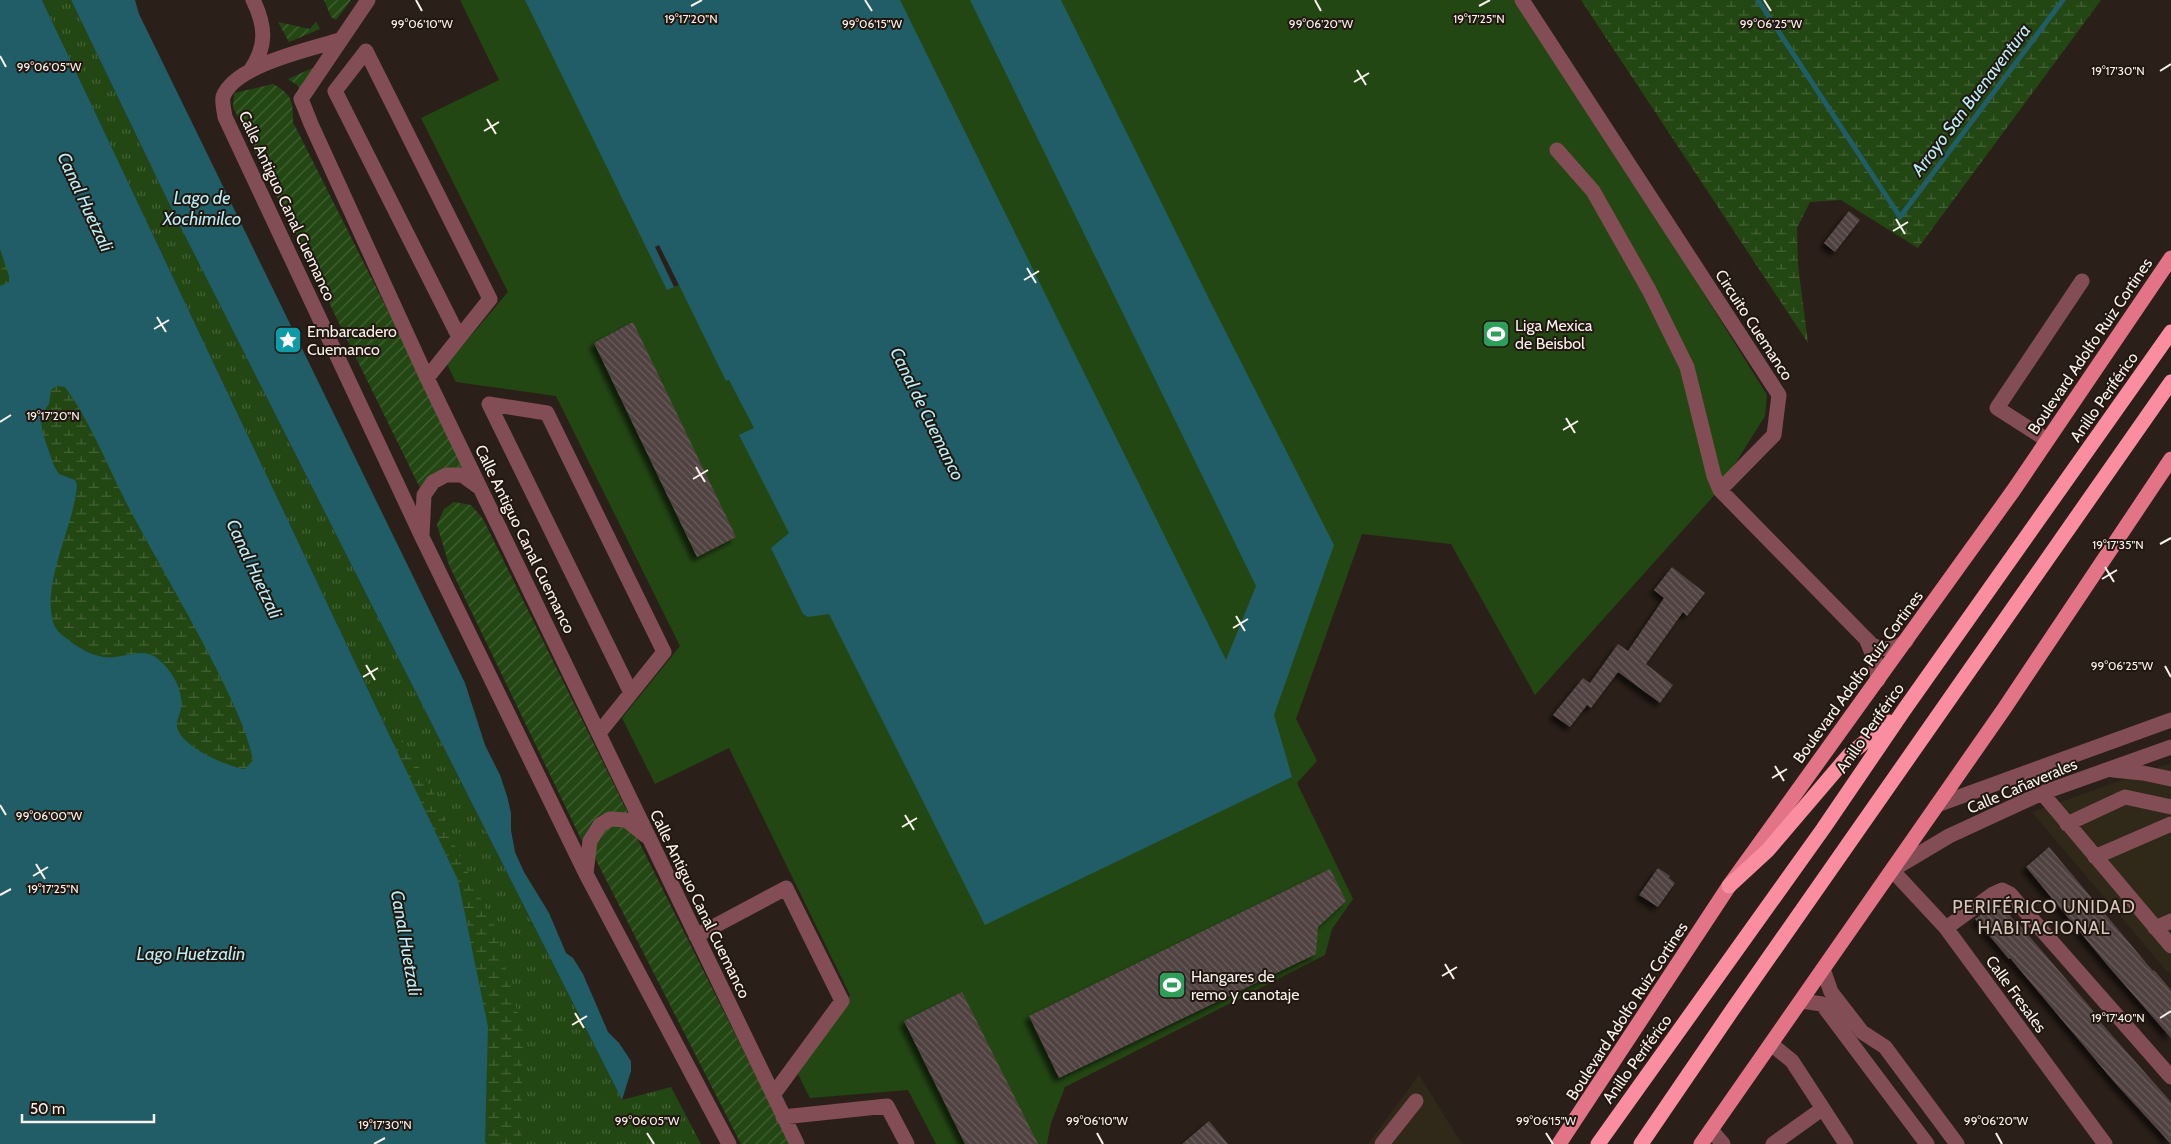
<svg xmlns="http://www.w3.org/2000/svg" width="2171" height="1144" viewBox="0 0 2171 1144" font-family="Cabin,sans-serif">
<defs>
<pattern id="grass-tufts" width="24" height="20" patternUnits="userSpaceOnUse" patternTransform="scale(1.25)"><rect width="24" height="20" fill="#234713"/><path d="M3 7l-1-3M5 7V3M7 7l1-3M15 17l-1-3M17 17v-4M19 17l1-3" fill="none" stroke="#446236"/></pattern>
<pattern id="wetland-marsh" width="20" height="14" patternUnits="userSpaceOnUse" patternTransform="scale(1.25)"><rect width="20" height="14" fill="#234713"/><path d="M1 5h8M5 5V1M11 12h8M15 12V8" fill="none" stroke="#446236"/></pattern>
<pattern id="garden-furrows" width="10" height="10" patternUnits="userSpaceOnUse" patternTransform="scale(1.25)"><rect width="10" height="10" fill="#234713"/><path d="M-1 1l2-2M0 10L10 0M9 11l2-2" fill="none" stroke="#446236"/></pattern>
<pattern id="building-back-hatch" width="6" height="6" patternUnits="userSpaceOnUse" patternTransform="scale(1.25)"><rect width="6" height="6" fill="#504241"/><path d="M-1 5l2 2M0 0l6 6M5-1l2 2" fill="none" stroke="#6a5e5d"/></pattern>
<filter id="shadow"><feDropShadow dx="-4.5" dy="4.5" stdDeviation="2.5" flood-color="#0009"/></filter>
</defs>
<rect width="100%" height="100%" fill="#2b2019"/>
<path fill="#302919" d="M2171,763V976L2032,812Z
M1419,1075L1462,1144H1368Z"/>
<path fill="url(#grass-tufts)" d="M42,0H71L178,222L622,1100L671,1087L701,1144H485L458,880Z"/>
<path fill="url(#wetland-marsh)" d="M1581,0H2101L1918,248L1841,200L1810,202L1797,228L1798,265L1808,343Z
M0,154L302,810L0,661Z
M399,734L434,793L457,851L494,925L523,1032L521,1144H367L382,764Z"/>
<path fill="url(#garden-furrows)" d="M324,0H351L336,20L331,17Z
M278,22L310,29L316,22L320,29L289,42Z
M317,66L302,92L297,85L288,79Z
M273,84C292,94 293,101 293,122L468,470L421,490L233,107L234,93Z
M454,502L471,505L483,519L629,815C603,807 590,818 583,843L449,565L437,525L444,509Z
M609,826H623L637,838L790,1144H741L594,856L598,840Z"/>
<path fill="#234713" d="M460,0H1521L1767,395L1765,416L1718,491L1535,695L1451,544L1362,534L1296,719L1317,761L1297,783L1353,899L1332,929L1325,955L1065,1087L1051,1123L1047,1144H936L908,1090L810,1098L798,1074L850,995L729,748L655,784L622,718L680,646L556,396L456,382L447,364L508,292L421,118L499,80Z"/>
<path fill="#205d66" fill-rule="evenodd" d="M0,0H42L458,880L488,1027L485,1144H0V286L9,282V276L0,249ZM57,386L65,387C92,424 108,468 129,508C158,563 190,616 218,672C232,701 246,728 253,760L245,769C228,767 181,747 177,727C176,721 180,715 181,709C184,691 172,670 158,659C142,645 122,660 104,657C91,655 80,649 70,641C63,636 55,630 53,622C42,580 74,527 77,485L75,480L59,474L54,466L43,434L40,416L49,404L51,390Z
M71,0H135L139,14L465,683L485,745L500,775L507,796L511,813V830L515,852L524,872L549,913L566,953L573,958L583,974L608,1032L619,1043L631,1061V1071L622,1100L178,222Z
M525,0H900L1226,660L1256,586L970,0H1061L1212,305L1334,545L1274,715L1292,777L985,925L829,614L808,617L803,614L771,548L789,533L739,435L754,428L729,380L726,381L679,285L667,290Z"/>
<path fill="#2b2019" d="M659,245L679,285L674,287L655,247Z"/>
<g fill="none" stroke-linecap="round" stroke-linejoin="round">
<path stroke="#205d66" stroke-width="5" d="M1758,0L1900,217L2063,0"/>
</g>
<path fill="url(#building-back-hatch)" filter="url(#shadow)" d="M1849,211L1860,220L1835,252L1824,243Z
M633,322L736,537L697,557L594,343Z
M1672,567L1705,593L1687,616L1683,612L1646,664L1673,685L1660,703L1618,672L1591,708L1587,705L1570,727L1553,715L1583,678L1590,683L1618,644L1628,651L1664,598L1654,590Z
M2049,847L2153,971L2154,970L2171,990V1038L2109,967L2026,867Z
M1658,868L1670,876L1669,878L1675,883L1658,907L1639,895Z
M1330,869L1346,901L1318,927L1316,954L1059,1078L1029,1016Z
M1998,902L2017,924L2018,923L2097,1015L2095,1016L2171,1102V1144L2115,1083L2010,958L2009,959L1975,919Z
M962,992L1038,1144H965L904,1021Z
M1209,1121L1228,1144H1182Z"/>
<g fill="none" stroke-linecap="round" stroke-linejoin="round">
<path stroke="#834d55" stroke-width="15" d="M368,0L301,99L311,124L427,378L797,1144
M1522,0L1779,395L1774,435L1720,490L1872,645C1885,651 1894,650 1906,641
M340,40C311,49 234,65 223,97C222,102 224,111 225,117L422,537L586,874L729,1144
M250,71C267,47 266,26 253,0
M1557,150L1593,191L1649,290L1687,367L1714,476L1720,490
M427,378L490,299L366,51L335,91L459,337
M2047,440L1997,408L2082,281
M422,536L424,495L433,482L446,475H462L480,488
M1867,641L1875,660L1878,680
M599,733L664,652L547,413L489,404L631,693
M2113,770L2143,773L2171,779
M2042,793L2171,946
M1937,805L2171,720
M2067,824L2125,797L2171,807
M2095,857L2171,824
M586,873L590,841L600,825L610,819L626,820L646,836
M1946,928L1993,894L2002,890L2010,894L2171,1077
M2155,928L2171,921
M696,936L786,888L842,1001L773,1095
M1823,969L1831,992L1862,1032L1885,1047L1957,1144
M1801,1001L1822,1004L1927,1144
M1771,1044L1792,1061L1846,1144
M783,1117L887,1106L907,1144
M1711,1130L1723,1144
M1382,1144L1416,1101
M1773,1144L1822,1109
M2105,1144L1946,928L1892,870L1949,836L2042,793L2171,747"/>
<path stroke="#e37387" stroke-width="15" d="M1559,1144L1729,886L2013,491L2171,258
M1701,1144L2004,709L2171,459"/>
<path stroke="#fa8ea0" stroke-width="15" d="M1729,886L1768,850L1849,755L1889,722
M1598,1144L1823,829L1904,710L2171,332
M1641,1144L1733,1009L2171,382"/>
</g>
<path fill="none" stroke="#f8f1ec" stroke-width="2" d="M416,0L422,11M865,0L872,11M1315,0L1321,11M1764,0L1771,11M691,6L702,0M1479,6L1490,0M0,56L6,67M1357,70L1366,85M2160,71L2171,64M1354,82L1369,73M487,119L496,134M484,131L499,122M1896,219L1905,234M1893,231L1908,222M1027,268L1036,283M1024,280L1039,271M157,317L166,332M154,329L169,320M1566,418L1575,433M0,422L11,415M1563,430L1578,421M696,467L705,482M693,479L708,470M2160,544L2171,538M2105,567L2114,582M2102,579L2117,570M1236,616L1245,631M1233,628L1248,619M366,665L375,680M2165,666L2171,677M363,677L378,668M1775,766L1784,781M1772,778L1787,769M0,805L6,815M905,815L914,830M902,827L917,818M36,864L45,879M33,876L48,867M0,895L11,889M1445,964L1454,979M1442,976L1457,967M575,1013L584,1028M2160,1018L2171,1011M572,1025L587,1016M647,1133L654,1144M1097,1133L1103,1144M1546,1133L1553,1144M1996,1133L2002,1144M374,1144L385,1138"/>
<defs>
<g id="stadium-square" transform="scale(1.4375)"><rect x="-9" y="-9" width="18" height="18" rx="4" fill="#2e9e5b" stroke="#211710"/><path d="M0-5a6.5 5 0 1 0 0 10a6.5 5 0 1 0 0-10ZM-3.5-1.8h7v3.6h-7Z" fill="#fff"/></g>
<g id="sight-square" transform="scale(1.4375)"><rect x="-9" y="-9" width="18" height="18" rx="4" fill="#0f9aa8" stroke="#211710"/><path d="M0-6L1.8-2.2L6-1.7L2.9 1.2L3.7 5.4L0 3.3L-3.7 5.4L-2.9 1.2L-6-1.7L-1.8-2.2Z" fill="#fff"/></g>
</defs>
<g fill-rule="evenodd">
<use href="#stadium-square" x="1496" y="334"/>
<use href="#sight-square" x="288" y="340"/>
<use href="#stadium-square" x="1172" y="985"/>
</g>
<g text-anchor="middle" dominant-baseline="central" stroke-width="4" stroke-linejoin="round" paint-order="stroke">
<g font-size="16" fill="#f8f1ec" stroke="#211710">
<text transform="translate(287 206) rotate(65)">Calle Antiguo Canal Cuemanco</text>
<text transform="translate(1754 325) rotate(57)">Circuito Cuemanco</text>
<text transform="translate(2090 346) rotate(-56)">Boulevard Adolfo Ruiz Cortines</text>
<text transform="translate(2104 397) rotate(-55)">Anillo Periférico</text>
<text transform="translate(525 539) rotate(64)">Calle Antiguo Canal Cuemanco</text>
<text transform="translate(1858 677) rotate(-54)">Boulevard Adolfo Ruiz Cortines</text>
<text transform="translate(1870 728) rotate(-55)">Anillo Periférico</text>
<text transform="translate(2022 786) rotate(-23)">Calle Cañaverales</text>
<text transform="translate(700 904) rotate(64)">Calle Antiguo Canal Cuemanco</text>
<text transform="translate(2016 994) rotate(54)">Calle Fresales</text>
<text transform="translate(1627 1011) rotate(-57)">Boulevard Adolfo Ruiz Cortines</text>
<text transform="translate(1637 1059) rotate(-54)">Anillo Periférico</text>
</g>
<g font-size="16" fill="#f8f1ec" stroke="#211710" text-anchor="start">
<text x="1515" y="325">Liga Mexica<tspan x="1515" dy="18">de Beisbol</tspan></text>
<text x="307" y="331">Embarcadero<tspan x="307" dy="18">Cuemanco</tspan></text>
<text x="1191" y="976">Hangares de<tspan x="1191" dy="18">remo y canotaje</tspan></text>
</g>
<g font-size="18" font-style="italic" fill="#baeef6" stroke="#211710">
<text transform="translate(1971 100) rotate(-53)">Arroyo San Buenaventura</text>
<text x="202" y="198">Lago de<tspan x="202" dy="21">Xochimilco</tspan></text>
<text transform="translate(85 202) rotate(65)">Canal Huetzali</text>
<text transform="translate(927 414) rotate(64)">Canal de Cuemanco</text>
<text transform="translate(254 569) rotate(65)">Canal Huetzali</text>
<text transform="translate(406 943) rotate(80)">Canal Huetzali</text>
<text x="191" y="954">Lago Huetzalin</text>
</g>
<g font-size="18" letter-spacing="1" fill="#d6c8be" stroke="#211710">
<text x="2044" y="907">PERIFÉRICO UNIDAD<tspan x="2044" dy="21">HABITACIONAL</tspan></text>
</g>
</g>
<g font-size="12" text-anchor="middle" fill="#f8f1ec" stroke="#211710" stroke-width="4" stroke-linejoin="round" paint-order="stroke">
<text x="691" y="23">19°17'20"N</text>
<text x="1479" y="23">19°17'25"N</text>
<text x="422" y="28">99°06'10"W</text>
<text x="872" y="28">99°06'15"W</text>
<text x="1321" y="28">99°06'20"W</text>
<text x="1771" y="28">99°06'25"W</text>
<text x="49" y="71">99°06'05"W</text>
<text x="2118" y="75">19°17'30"N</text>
<text x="53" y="420">19°17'20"N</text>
<text x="2118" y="549">19°17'35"N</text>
<text x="2122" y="670">99°06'25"W</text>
<text x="49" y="820">99°06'00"W</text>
<text x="53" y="893">19°17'25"N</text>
<text x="2118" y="1022">19°17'40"N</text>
<text x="647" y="1125">99°06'05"W</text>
<text x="1097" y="1125">99°06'10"W</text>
<text x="1546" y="1125">99°06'15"W</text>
<text x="1996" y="1125">99°06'20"W</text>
<text x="385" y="1129">19°17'30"N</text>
</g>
<path d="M22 1114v8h132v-8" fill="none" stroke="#f8f1ec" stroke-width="2.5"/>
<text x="30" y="1114" font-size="15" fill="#f8f1ec" stroke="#211710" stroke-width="4" paint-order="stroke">50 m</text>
</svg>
